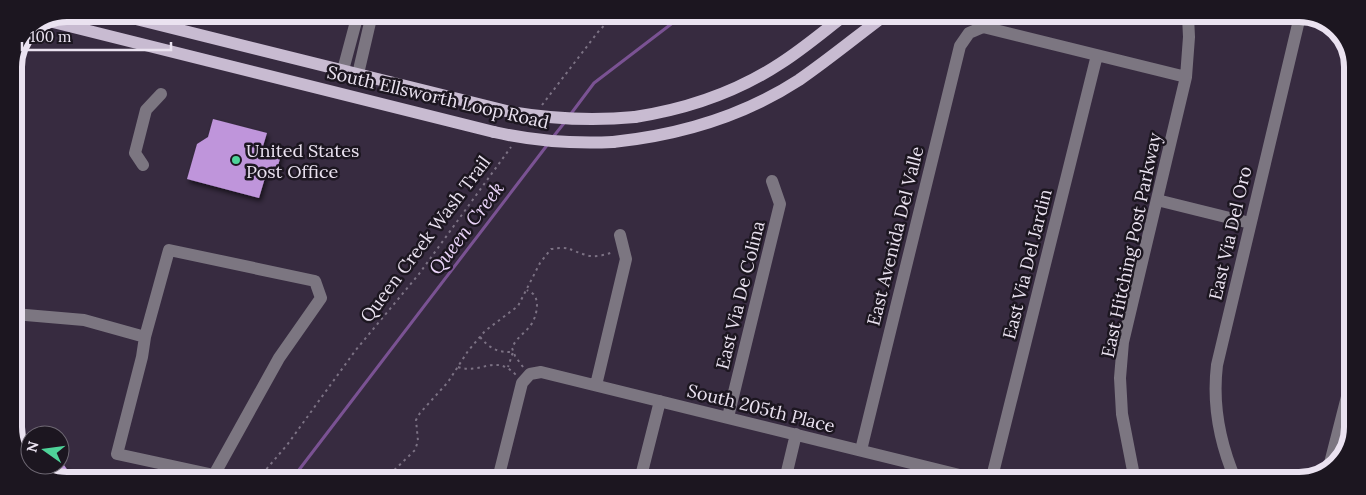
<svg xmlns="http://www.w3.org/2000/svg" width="1366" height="495" viewBox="0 0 1366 495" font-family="Lora,serif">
<defs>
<filter id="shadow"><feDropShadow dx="2" dy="3.5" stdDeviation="2.5" flood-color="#0009"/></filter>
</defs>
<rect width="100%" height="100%" fill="#372b40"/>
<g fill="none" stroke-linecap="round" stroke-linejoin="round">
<path stroke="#7a5293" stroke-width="3" d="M570,115L594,83L683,15
M553,137L565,122
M292,479L548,144"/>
</g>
<path fill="#bf95db" filter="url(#shadow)" d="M213,119L267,133L263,146L282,151L276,173L267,171L259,198L187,179L197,144L208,137Z
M64,465L71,475L65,479L50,478L45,475Z"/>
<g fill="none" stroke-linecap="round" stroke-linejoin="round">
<path stroke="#7c7284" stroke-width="2" stroke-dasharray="2.5 4" stroke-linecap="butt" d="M542,105L598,32L614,15
M480,337C489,348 498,353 513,352L508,367
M458,367C481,375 495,353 516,375
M523,367L515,356L512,348C516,338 524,334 530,326C536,319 540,302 534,295C533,293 528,291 527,290
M258,479L287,445L355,351L419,274L511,147
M385,479L415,450L418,441L416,420L420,413L448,382L468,351L485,331L518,306L540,263L551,249C570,246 569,250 586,255C594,258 605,255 613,252"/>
<path stroke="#7c7681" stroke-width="12" d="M175,28L178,14
M343,70L358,14
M358,74L372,14
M143,165L135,153L146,110L161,94
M1157,200L1250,223
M169,250L315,281L321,298L279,358L214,475L117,454L142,357L145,337Z
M14,314L84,320L145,337
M596,385L626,259L620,235
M728,417L780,204L772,181
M861,450L960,46L969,33L983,27L1186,77
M1328,471L1350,385
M498,479L522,383L530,374L541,372L984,481
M640,480L660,401
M785,480L796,434
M991,481L1097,55
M1135,481L1122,414L1120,378L1123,342L1186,77L1189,37L1188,16
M1236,481C1220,444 1212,406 1217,365L1300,16"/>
<path stroke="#c8bbd1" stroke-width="12" d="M116,14L510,112
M49,21L494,132
M635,117C687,109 737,92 781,63C803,49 824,31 845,15
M613,142C680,135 742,117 799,80C828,60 856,37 884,16"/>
<path stroke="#c8bbd1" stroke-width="12" d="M510,112C552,119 593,121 635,117
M494,132C534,141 572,144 613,142"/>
</g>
<circle fill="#4ed399" stroke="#1c1620" stroke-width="2" cx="236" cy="160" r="5"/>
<g text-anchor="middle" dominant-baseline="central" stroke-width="5" stroke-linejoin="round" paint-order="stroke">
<g font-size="18" fill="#eae2f0" stroke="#1c1620">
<text transform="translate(438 97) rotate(13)">South Ellsworth Loop Road</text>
<text transform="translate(1230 233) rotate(-77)">East Via Del Oro</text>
<text transform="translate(895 236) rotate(-76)">East Avenida Del Valle</text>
<text transform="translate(425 239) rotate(-53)">Queen Creek Wash Trail</text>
<text transform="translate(1131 245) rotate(-78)">East Hitching Post Parkway</text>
<text transform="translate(1027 264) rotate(-76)">East Via Del Jardin</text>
<text transform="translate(740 295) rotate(-76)">East Via De Colina</text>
<text transform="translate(761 408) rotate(14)">South 205th Place</text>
</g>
<g font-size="18" fill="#eae2f0" stroke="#1c1620" text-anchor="start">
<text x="246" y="150">United States<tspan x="246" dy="21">Post Office</tspan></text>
</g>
<g font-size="19" font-style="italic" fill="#ebd5fa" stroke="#1c1620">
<text transform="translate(466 228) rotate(-53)">Queen Creek</text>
</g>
</g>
<path d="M0 0H1366V495H0ZM67 22H1299A45 45 0 0 1 1344 67V427A45 45 0 0 1 1299 472H67A45 45 0 0 1 22 427V67A45 45 0 0 1 67 22Z" fill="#1c1620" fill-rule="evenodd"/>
<path fill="none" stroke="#eae2f0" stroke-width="6" d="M67 22H1299A45 45 0 0 1 1344 67V427A45 45 0 0 1 1299 472H67A45 45 0 0 1 22 427V67A45 45 0 0 1 67 22Z"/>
<g transform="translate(45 450) rotate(284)"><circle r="24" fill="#1c1620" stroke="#6e6873"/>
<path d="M0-4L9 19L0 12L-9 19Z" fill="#4ed399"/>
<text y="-8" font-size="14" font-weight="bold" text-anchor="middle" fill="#eae2f0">N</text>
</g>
<path d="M22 42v8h149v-8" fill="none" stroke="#eae2f0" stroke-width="2.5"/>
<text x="30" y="42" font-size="15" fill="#eae2f0" stroke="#1c1620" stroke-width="4" paint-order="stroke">100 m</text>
</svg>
